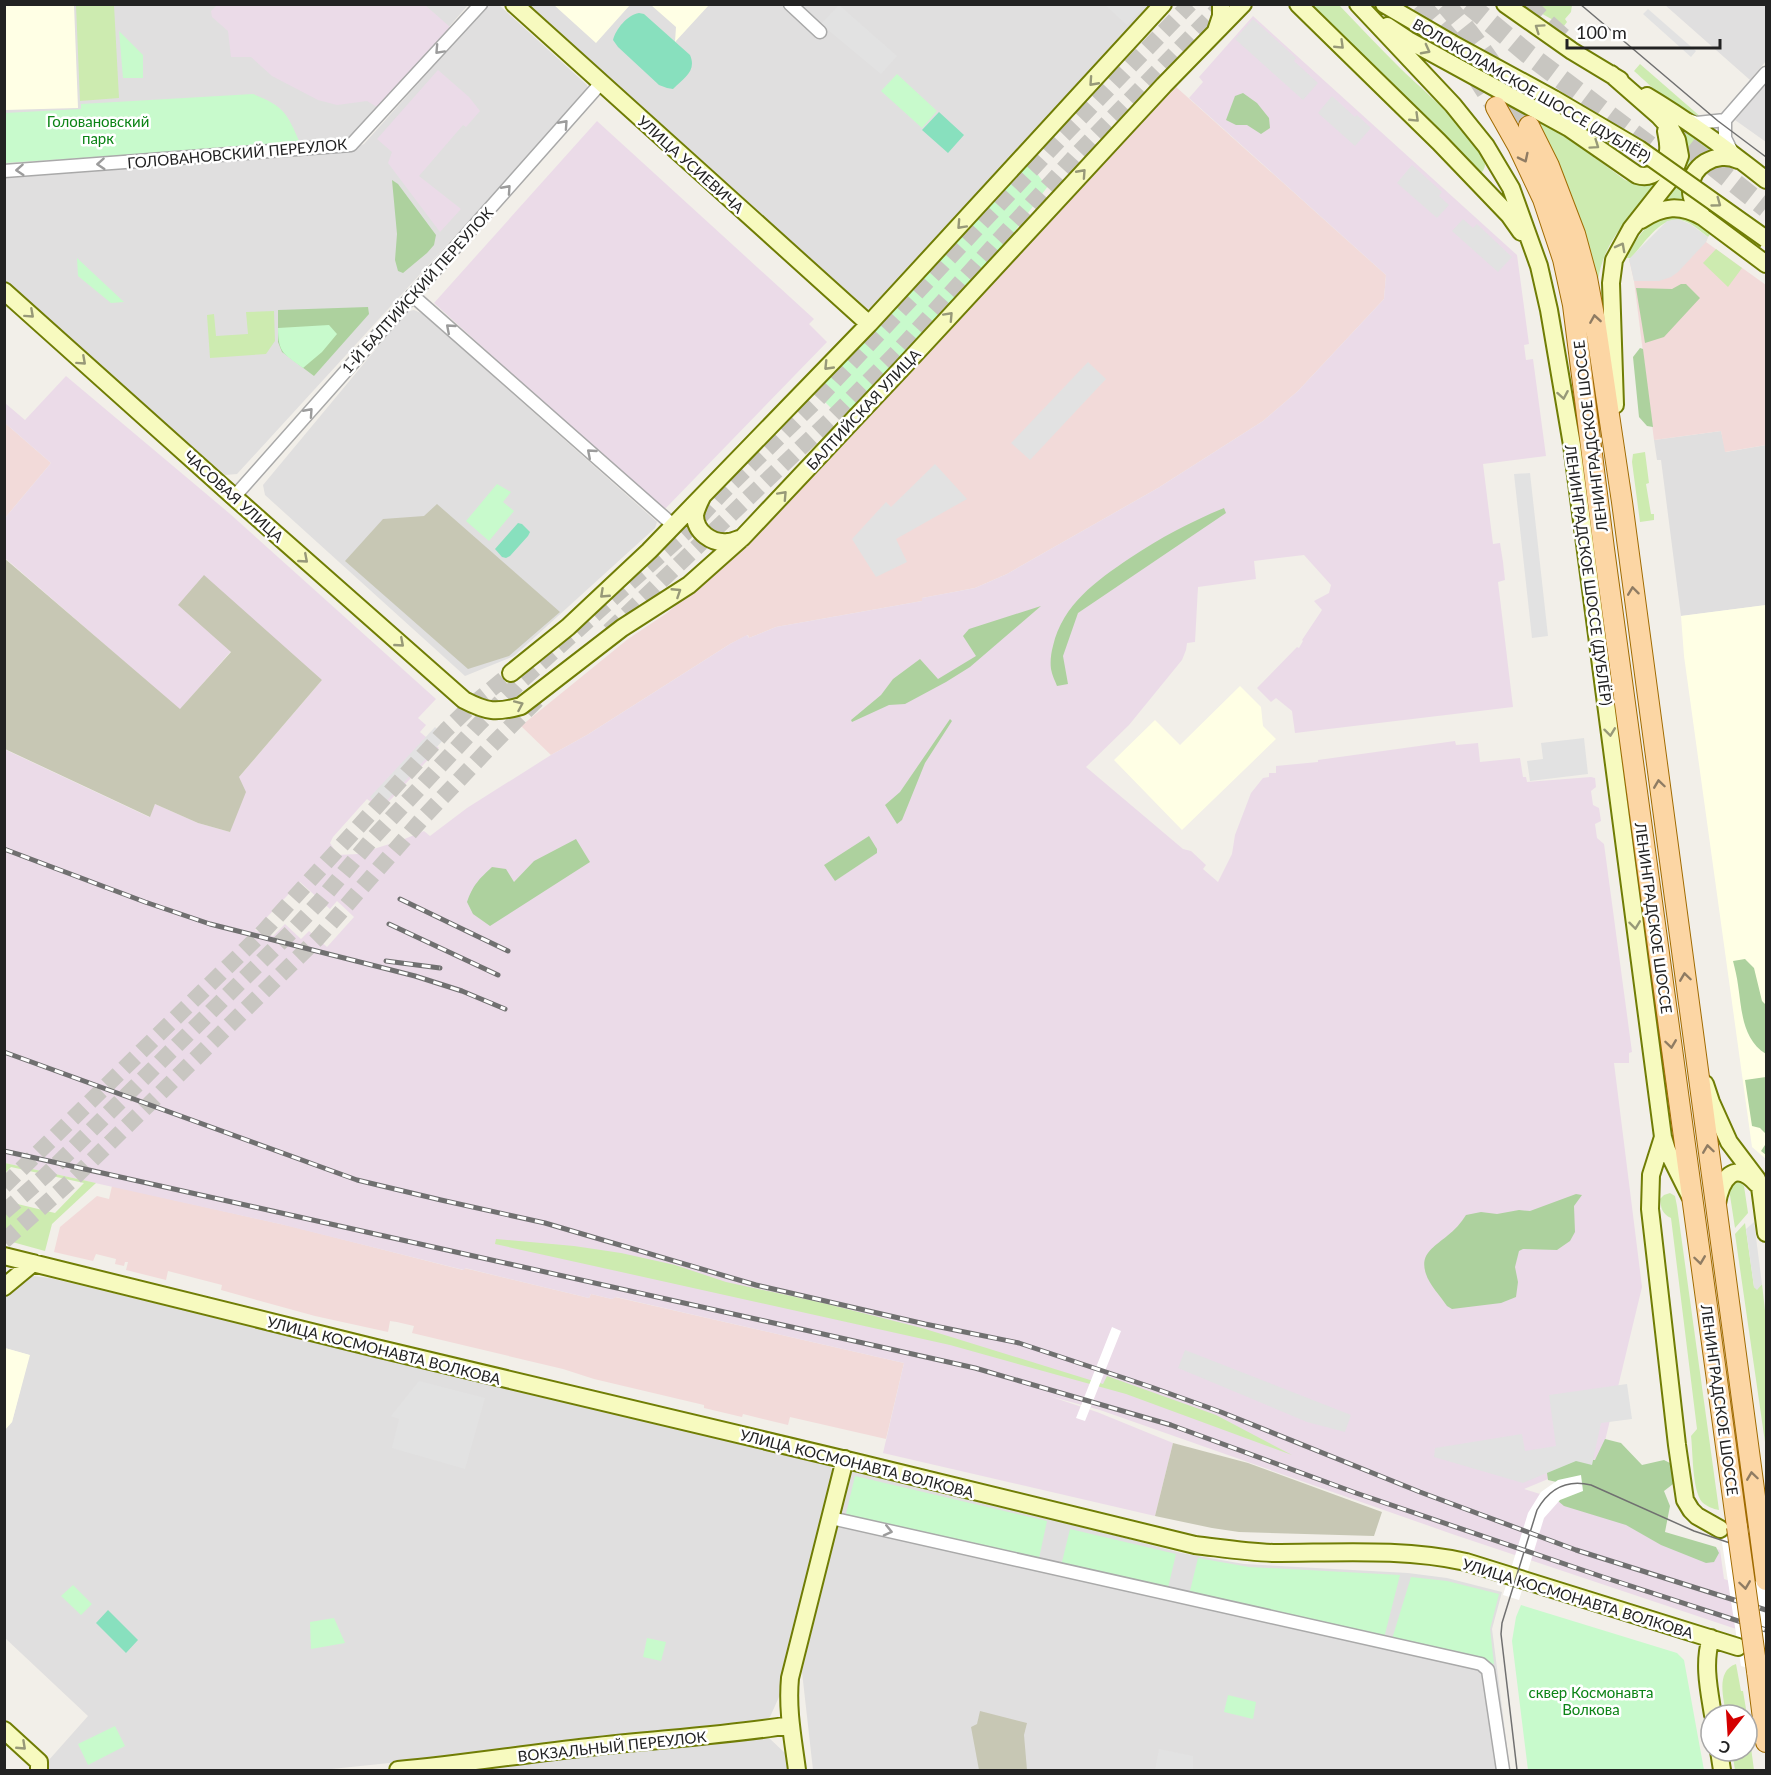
<svg xmlns="http://www.w3.org/2000/svg" width="1771" height="1775" viewBox="0 0 1771 1775" font-family="Lato,sans-serif">
<rect width="100%" height="100%" fill="#f2efe9"/>
<path fill="#e0dfdf" d="M4,5H468L354,136L330,141L5,163Z
M488,5H499L587,85V92L237,474L225,475L5,283V173L352,149L364,144Z
M524,5H1151L876,307L867,309L863,308Z
M1665,5H1766V61L1750,80Z
M1766,84V142L1735,120Z
M414,310L423,314L657,522L655,528L514,656L465,676L265,495L263,485L405,314L409,311Z
M1721,431L1726,452L1766,445V605L1681,616L1661,460H1657L1654,440Z
M33,1276L50,1278L828,1464L835,1474L783,1688L770,1717L765,1721L755,1725L322,1770H49L48,1761L88,1716L5,1638L4,1430L12,1422L29,1355L5,1348V1294L24,1279Z
M855,1469L1062,1521L1181,1553L1244,1564L1408,1573L1447,1578L1502,1592L1492,1629L1510,1770H813L802,1672L848,1475Z
M768,1737L786,1754L788,1770H461Z"/>
<path fill="#f2dad9" d="M1175,86L1386,275L1384,299L1298,391L1263,421L1158,488L1007,574L975,588L922,598V601L776,627L749,638L748,635L730,644L587,735L551,755L521,726L628,639L667,613L709,576L751,542Z
M1708,237L1706,242L1766,285V445L1725,452L1721,431L1654,440L1634,281L1629,259Z
M5,423L51,463L5,518Z
M112,1186L294,1227L463,1270L464,1268L589,1298L591,1294L612,1299L615,1297L904,1363L886,1439L790,1417L788,1425L743,1414L742,1417L704,1408V1405L594,1379L563,1369L412,1333L414,1326L397,1322L390,1321L388,1332L315,1316L221,1290L222,1285L168,1271L166,1280L126,1270L128,1262H125L124,1266L115,1264L116,1259L96,1254L93,1261L54,1252L60,1227L97,1196L109,1199Z"/>
<path fill="#ebdbe8" fill-rule="evenodd" d="M218,4L425,5L450,27L377,107L367,101L337,105L318,100L272,76L251,57H231L228,31L212,17L211,11Z
M1253,16L1517,255L1529,344L1524,345L1526,360L1533,359L1546,456L1483,464L1493,544L1500,543L1503,562L1505,580L1498,582L1513,707L1295,733L1292,711L1276,698L1271,702L1257,688L1297,647L1299,648L1303,641L1302,640L1322,610L1314,601L1329,593L1331,585L1304,555L1254,561L1256,579L1198,587L1195,642L1187,643L1186,650L1182,660L1129,725L1086,767L1183,849L1191,851L1206,865L1203,869L1218,882L1232,854L1235,835L1251,793L1263,778L1269,777V773H1276V766L1318,762V760L1455,741L1456,745L1478,743L1480,762L1520,758L1523,777H1526L1527,782L1591,777L1595,778L1596,787L1591,791L1593,805L1599,808L1601,821L1595,824L1597,838L1604,844L1632,1052L1629,1053V1063H1614L1642,1287L1598,1470L1577,1467L1524,1489L1720,1550L1724,1579L1766,1592V1639L1452,1534L1100,1410L1049,1396L1097,1412L1173,1443L1155,1516L883,1453L904,1363L616,1297L612,1299L591,1294L589,1298L465,1268L464,1270L280,1224L5,1163L4,749L149,817L155,804L198,823L230,832L239,777L322,680L179,605L231,651L180,710L5,558V518L51,463L5,423V403L25,420L66,376L229,513L436,699L418,718L426,725L420,732L439,748L381,810L367,799L333,837L330,843L338,855L358,854L402,840L424,831L430,836L467,808L551,755L587,735L730,644L747,635L749,638L776,627L922,601V598L975,588L1007,574L1158,488L1263,421L1298,391L1384,299L1386,275L1189,98L1203,82L1199,77ZM300,882L330,909L337,901L354,917L327,947L309,931L301,939L285,924L273,936L255,930Z
M438,70L469,97L480,111L466,127L463,125L419,176L461,209L440,232L388,163L392,152L377,139Z
M597,121L814,319L809,324L827,342L663,511L434,303Z"/>
<path fill="#ffffe5" d="M4,5H74L78,108L5,110Z
M554,5H630L596,43Z
M651,5H709L675,42L676,27Z
M1766,605V1159L1752,1147L1684,656L1681,616Z
M1240,686L1261,707L1263,726L1276,739L1182,830L1114,760L1155,720L1180,745Z
M5,1348L30,1355L12,1422L5,1430Z"/>
<path fill="#c7c7b4" d="M437,504L560,612L509,656L468,669L345,561L383,519L424,516Z
M4,558L180,709L231,652L178,605L204,575L322,680L239,777L246,792L230,832L198,823L155,804L150,817L5,749Z
M1173,1443L1248,1463L1382,1512L1374,1536L1239,1532L1212,1528L1155,1516Z
M980,1711L1027,1723L1024,1735L1027,1770H979L971,1727L977,1724Z"/>
<path fill="#cdebb0" d="M76,5H114L119,98L80,101Z
M1307,5H1339C1359,26 1379,47 1400,68C1418,86 1482,139 1485,164C1485,169 1482,172 1479,176Z
M1526,5H1572L1571,12L1565,19L1567,22L1564,26Z
M1640,64L1702,118C1678,113 1652,87 1634,71Z
M1677,120L1718,151L1688,201L1661,200L1687,154L1685,136Z
M1538,121L1575,143L1625,180L1638,184L1662,177C1637,209 1603,239 1598,281C1584,225 1563,173 1538,121Z
M1680,213L1712,232L1708,237C1701,232 1693,224 1684,221C1662,213 1644,244 1631,258H1627C1630,248 1646,224 1656,219C1663,216 1673,215 1680,213Z
M1716,249L1742,268L1728,287L1703,263Z
M274,311L275,341L266,354L210,358L207,315L214,314L216,336L248,334L246,312Z
M1645,452L1649,483L1646,484L1651,514H1654V520L1640,522L1632,462L1633,454Z
M5,1163L96,1183L52,1224L45,1251L5,1240V1201L55,1213L84,1183L11,1167L5,1173Z
M1737,1182H1740L1744,1186L1748,1213L1735,1228L1729,1189L1731,1184Z
M1670,1193L1675,1196L1677,1206L1719,1510C1713,1509 1706,1506 1702,1502C1692,1490 1693,1451 1691,1436L1697,1429L1671,1218C1662,1214 1661,1208 1660,1199L1664,1195Z
M1745,1223L1754,1287L1757,1289L1762,1284L1766,1319V1449L1735,1234Z
M496,1239L574,1246L621,1253L675,1265L726,1282L819,1302L922,1328L1103,1384L1107,1376L1216,1415L1292,1455L1126,1394L950,1345L495,1244Z
M1736,1664L1741,1691H1743L1747,1715H1726C1724,1699 1715,1671 1736,1664Z
M1747,1718L1754,1770H1735L1732,1751H1747Z"/>
<path fill="#add19e" d="M1243,93L1257,103L1269,118L1270,128L1261,134L1247,125H1236L1226,120L1235,96Z
M392,180L398,184L436,235L434,245L427,253L403,273L398,271L395,260L397,234Z
M1681,284H1686L1700,298L1664,337L1645,343L1636,288L1672,289Z
M368,307L369,314L314,376L282,352L278,342V310Z
M1640,348L1643,349L1653,427L1647,426L1639,417L1633,357Z
M1224,508L1226,513L1078,613L1063,656L1068,684L1057,686C1055,681 1052,675 1051,669C1050,662 1051,653 1053,646C1063,604 1096,581 1130,558C1160,538 1190,522 1224,508Z
M1041,606L970,667L946,682L905,704L889,705L852,722L851,720L881,695L893,679L920,659L938,679L976,656L963,636L969,629Z
M950,719L952,721L925,763L902,820L897,824L885,805L900,792Z
M869,836L877,849V853L835,881L824,865Z
M576,839L590,862L490,926L473,914L467,902C473,885 479,879 492,867L506,869L514,882L534,861Z
M1745,959L1754,968L1762,1001L1766,1005V1054C1742,1039 1742,1011 1738,985C1737,977 1735,969 1733,961Z
M1766,1077V1155L1761,1151L1765,1145L1766,1134L1760,1128L1752,1126L1745,1080Z
M1576,1194L1582,1195L1574,1206L1575,1232L1570,1241L1557,1250L1523,1249L1519,1251L1515,1267L1518,1282L1516,1297L1501,1303L1452,1309L1447,1306C1441,1297 1429,1284 1426,1274C1419,1254 1434,1247 1447,1236C1455,1230 1461,1223 1466,1215L1481,1212L1497,1214L1519,1210L1530,1211Z
M1605,1439L1621,1443L1642,1465L1664,1460L1674,1465L1677,1481L1664,1491L1670,1506L1665,1532L1716,1547L1719,1553L1714,1562L1706,1563L1661,1545L1626,1525L1564,1506L1558,1501L1565,1484L1548,1480L1546,1466L1558,1460H1595Z"/>
<path fill="#c8facc" d="M119,31L143,55V78H123Z
M897,74L937,111L922,128L881,91Z
M253,94C284,106 287,113 300,143L5,163V113L81,109V104Z
M1035,153C1032,168 1037,176 1048,186L983,274L925,337L842,419L815,392Z
M77,258L124,302L111,303L78,276Z
M329,325L337,334L322,352L303,368C284,354 278,353 278,328Z
M497,484L511,492L503,502L514,511L489,541L466,521Z
M855,1476L1047,1521L1038,1563L845,1518Z
M1070,1529L1176,1554L1167,1592L1061,1566Z
M1198,1558L1249,1567L1400,1575L1384,1638L1189,1595Z
M1411,1577L1447,1581L1499,1594L1490,1629L1494,1664L1392,1639Z
M73,1585L92,1604L81,1615L61,1596Z
M1521,1605L1677,1653L1684,1660L1704,1770H1528L1512,1641L1516,1617Z
M334,1618L345,1643L311,1649L310,1622Z
M647,1638L666,1642L661,1661L643,1657Z
M1228,1695L1256,1702L1253,1719L1224,1712Z
M115,1726L125,1746L88,1765L78,1744Z"/>
<path fill="#88e0be" d="M639,13L644,14L690,55C697,71 684,78 673,89L667,88L659,85L618,47L613,40C616,29 627,15 639,13Z
M939,112L964,135L948,153L922,130Z
M518,523L522,524L530,532L528,536L510,556L506,558L502,557L495,549Z
M108,1610L138,1640L126,1653L96,1623Z"/>
<path fill="#e2e2e2" d="M1104,4H1146V5L1127,25Z
M839,5L897,56L881,74L821,24Z
M1648,9L1696,51L1691,57L1643,14Z
M1253,19L1296,58L1294,61L1318,83L1303,100L1235,39Z
M1332,96L1355,117L1357,115L1371,128L1355,146L1318,113Z
M1412,165L1442,192L1439,196L1449,205L1437,218L1397,183Z
M1463,219L1473,228L1477,224L1512,257L1498,272L1452,231Z
M1678,219L1690,224L1708,237L1706,242L1678,272L1671,277L1659,281H1634L1629,259L1667,221Z
M1088,362L1106,379L1030,460L1011,443Z
M935,464L967,499L896,539L907,562L876,577L852,539L886,502L891,507Z
M1530,473L1548,636L1532,638L1514,474Z
M435,727L446,737L381,807L370,797Z
M1584,738L1588,774L1530,781L1527,761L1543,759L1541,743Z
M1754,1222L1762,1284L1757,1290L1754,1287L1746,1229Z
M1185,1350L1351,1415L1345,1432L1307,1422L1178,1368Z
M419,1381L485,1398L465,1469L392,1448L399,1419L391,1416Z
M1627,1384L1632,1419L1601,1423L1592,1465L1576,1461L1523,1483L1434,1457L1435,1448L1522,1434L1525,1451L1556,1446L1549,1395Z
M1159,1749L1193,1756V1770H1155Z"/>
<path fill="#fff" d="M1112,1327L1121,1331L1085,1421L1076,1418Z
M1581,1475L1583,1491L1560,1500L1544,1518L1519,1600L1503,1595L1528,1513L1541,1492L1558,1480Z
M1719,1523L1766,1535V1673L1741,1666Z"/>
<g fill="none" stroke-linecap="round" stroke-linejoin="round">
<path stroke="#c8c6c1" stroke-width="16" stroke-dasharray="16 8" stroke-linecap="butt" d="M609,631L832,418L898,351L1075,156L1223,4
M4,1186L263,932L446,730L472,705L511,673
M4,1212L46,1175L292,931L320,901L372,839L477,726L520,682L685,533L721,494L815,402L1063,136L1190,4
M4,1241L72,1180L317,939L422,819L494,743L538,699"/>
<path stroke="#c8c6c1" stroke-width="20" stroke-dasharray="20 10" stroke-linecap="butt" d="M1420,4L1460,51L1496,107
M1445,4C1478,41 1506,83 1529,126
M1468,4L1528,54L1679,168
M1525,4L1564,39
M1665,128L1766,208"/>
<g stroke="#a9a9a9" stroke-width="15">
<path id="street" d="M790,4L820,32
M1688,120L1697,123L1725,120
M1732,152L1725,138V120L1766,73
M4,171L351,145L481,4
M412,295L673,525
M234,497L601,83
M831,1518L1481,1664L1488,1670L1503,1770"/>
</g>
<g stroke="#707d05" stroke-width="20">
<path id="secondary" d="M514,4L869,324
M1298,4L1439,142L1509,215L1521,232
M1358,4L1453,105L1486,146L1511,188L1539,266L1549,310L1572,445L1663,1137L1667,1150L1690,1196
M1384,4L1451,43
M1505,4L1572,51L1620,80
M1387,26L1408,40L1569,128L1637,175C1653,180 1667,167 1668,151C1669,144 1667,137 1666,131
M1216,31L1221,16V4
M1611,74L1659,116L1671,129L1677,140L1680,156L1672,177L1631,229L1614,260L1611,283L1615,405
M1647,96C1689,121 1728,150 1766,180
M1703,217C1698,209 1691,201 1691,191C1688,166 1717,150 1738,160
M1641,220C1663,206 1680,204 1703,217L1766,264
M4,291L234,497L464,700C487,712 496,713 521,706L622,628L689,585L743,537L903,367L1164,85L1243,4
M702,497C699,503 696,509 695,515C695,532 712,544 728,542C733,542 738,539 742,538
M511,673L568,627L649,551L869,324L1163,4
M1705,1084L1711,1102L1729,1142L1757,1179L1760,1187L1766,1233
M1663,1137L1651,1175L1650,1209L1677,1445L1685,1500L1691,1510L1697,1516L1720,1529
M1717,1204C1721,1179 1734,1159 1757,1184
M4,1256L376,1348L855,1462L1195,1545C1221,1548 1246,1552 1273,1553C1337,1553 1403,1548 1466,1562L1738,1647
M4,1287L33,1263
M1711,1638C1703,1663 1709,1690 1713,1715
M4,1730L39,1762V1770
M1719,1751L1722,1770
M398,1770C462,1764 525,1754 589,1747C656,1739 723,1736 790,1725
M797,1770C793,1739 787,1710 790,1678L845,1459"/>
</g>
<g stroke="#a06b00" stroke-width="22">
<path id="primary" d="M1496,107L1518,146L1543,199L1563,259L1573,305L1604,549L1737,1527
M1529,126L1549,166L1575,234L1587,278L1595,321L1622,502L1760,1534
M1757,1671L1766,1742"/>
</g>
<use href="#street" stroke="#fff" stroke-width="12"/>
<use href="#secondary" stroke="#f7fabf" stroke-width="16"/>
<use href="#primary" stroke="#fcd6a4" stroke-width="20"/>
<path stroke="#707070" stroke-width="1.5" d="M1580,4L1718,121L1766,157
M1517,1770L1501,1634L1502,1623L1537,1510C1549,1489 1567,1479 1591,1485L1694,1531L1766,1555"/>
<g stroke="#707070" stroke-width="5">
<path id="rail" d="M4,849L145,902L210,924L415,976L462,991L505,1009
M400,899L508,951
M389,924L498,975
M386,961L440,968
M4,1052L357,1180L441,1200L545,1223L756,1285L925,1324L1019,1343L1151,1387L1221,1412L1420,1492L1576,1550L1766,1610
M4,1151L975,1368L1171,1425L1356,1493L1603,1577L1766,1630"/>
</g>
<use href="#rail" stroke="#fff" stroke-width="3" stroke-dasharray="9" stroke-linecap="butt"/>
<g stroke="#707d05" stroke-width="20" stroke-linecap="butt">
<path id="secondary-bridge" d="M1451,43L1554,99L1639,149L1766,239"/>
</g>
<g stroke="#a06b00" stroke-width="22" stroke-linecap="butt">
<path id="primary-bridge" d="M1737,1527L1757,1671
M1760,1534L1766,1580"/>
</g>
<use href="#secondary-bridge" stroke="#f7fabf" stroke-width="16"/>
<use href="#primary-bridge" stroke="#fcd6a4" stroke-width="20"/>
</g>
<defs><path id="oneway-chevron" d="M-2-3.5L2.5 0L-2 3.5" fill="none" stroke-width="1.6" stroke-linecap="round" stroke-linejoin="round" transform="scale(1.5)"/></defs>
<g stroke="#979978">
<use href="#oneway-chevron" transform="translate(1539 28) rotate(-145)"/>
<use href="#oneway-chevron" transform="translate(1340 45) rotate(44)"/>
<use href="#oneway-chevron" transform="translate(1426 50) rotate(28)"/>
<use href="#oneway-chevron" transform="translate(1093 82) rotate(132)"/>
<use href="#oneway-chevron" transform="translate(1415 118) rotate(44)"/>
<use href="#oneway-chevron" transform="translate(1595 145) rotate(35)"/>
<use href="#oneway-chevron" transform="translate(1082 173) rotate(-48)"/>
<use href="#oneway-chevron" transform="translate(1717 203) rotate(36)"/>
<use href="#oneway-chevron" transform="translate(961 225) rotate(133)"/>
<use href="#oneway-chevron" transform="translate(1621 247) rotate(-62)"/>
<use href="#oneway-chevron" transform="translate(30 314) rotate(42)"/>
<use href="#oneway-chevron" transform="translate(949 316) rotate(-47)"/>
<use href="#oneway-chevron" transform="translate(82 361) rotate(42)"/>
<use href="#oneway-chevron" transform="translate(828 366) rotate(134)"/>
<use href="#oneway-chevron" transform="translate(1563 395) rotate(80)"/>
<use href="#oneway-chevron" transform="translate(783 495) rotate(-47)"/>
<use href="#oneway-chevron" transform="translate(304 559) rotate(41)"/>
<use href="#oneway-chevron" transform="translate(677 592) rotate(-33)"/>
<use href="#oneway-chevron" transform="translate(604 594) rotate(137)"/>
<use href="#oneway-chevron" transform="translate(400 643) rotate(41)"/>
<use href="#oneway-chevron" transform="translate(519 705) rotate(-24)"/>
<use href="#oneway-chevron" transform="translate(1610 732) rotate(83)"/>
<use href="#oneway-chevron" transform="translate(1635 925) rotate(83)"/>
<use href="#oneway-chevron" transform="translate(22 1746) rotate(43)"/>
</g>
<g stroke="#9c9c9c">
<use href="#oneway-chevron" transform="translate(439 50) rotate(133)"/>
<use href="#oneway-chevron" transform="translate(564 124) rotate(-48)"/>
<use href="#oneway-chevron" transform="translate(101 164) rotate(176)"/>
<use href="#oneway-chevron" transform="translate(20 170) rotate(176)"/>
<use href="#oneway-chevron" transform="translate(507 189) rotate(-48)"/>
<use href="#oneway-chevron" transform="translate(450 328) rotate(-139)"/>
<use href="#oneway-chevron" transform="translate(309 412) rotate(-48)"/>
<use href="#oneway-chevron" transform="translate(591 453) rotate(-139)"/>
<use href="#oneway-chevron" transform="translate(888 1531) rotate(13)"/>
</g>
<g stroke="#8f7c63">
<use href="#oneway-chevron" transform="translate(1524 158) rotate(64)"/>
<use href="#oneway-chevron" transform="translate(1595 319) rotate(-99)"/>
<use href="#oneway-chevron" transform="translate(1633 591) rotate(-97)"/>
<use href="#oneway-chevron" transform="translate(1659 784) rotate(-98)"/>
<use href="#oneway-chevron" transform="translate(1685 977) rotate(-98)"/>
<use href="#oneway-chevron" transform="translate(1671 1044) rotate(82)"/>
<use href="#oneway-chevron" transform="translate(1708 1149) rotate(-98)"/>
<use href="#oneway-chevron" transform="translate(1700 1260) rotate(82)"/>
<use href="#oneway-chevron" transform="translate(1752 1476) rotate(-98)"/>
<use href="#oneway-chevron" transform="translate(1745 1585) rotate(82)"/>
</g>
<g text-anchor="middle" dominant-baseline="central" stroke-width="5" stroke-linejoin="round" paint-order="stroke">
<g font-size="15" fill="#222" stroke="#fff">
<text transform="translate(1532 90) rotate(30)">ВОЛОКОЛАМСКОЕ ШОССЕ (ДУБЛЁР)</text>
<text transform="translate(237 153) rotate(-5)">ГОЛОВАНОВСКИЙ ПЕРЕУЛОК</text>
<text transform="translate(691 164) rotate(42)">УЛИЦА УСИЕВИЧА</text>
<text transform="translate(417 290) rotate(-48)">1-Й БАЛТИЙСКИЙ ПЕРЕУЛОК</text>
<text transform="translate(863 409) rotate(-47)">БАЛТИЙСКАЯ УЛИЦА</text>
<text transform="translate(1590 436) rotate(-97)">ЛЕНИНГРАДСКОЕ ШОССЕ</text>
<text transform="translate(234 496) rotate(42)">ЧАСОВАЯ УЛИЦА</text>
<text transform="translate(1589 575) rotate(82)">ЛЕНИНГРАДСКОЕ ШОССЕ (ДУБЛЁР)</text>
<text transform="translate(1654 918) rotate(82)">ЛЕНИНГРАДСКОЕ ШОССЕ</text>
<text transform="translate(384 1350) rotate(14)">УЛИЦА КОСМОНАВТА ВОЛКОВА</text>
<text transform="translate(1720 1400) rotate(82)">ЛЕНИНГРАДСКОЕ ШОССЕ</text>
<text transform="translate(857 1463) rotate(14)">УЛИЦА КОСМОНАВТА ВОЛКОВА</text>
<text transform="translate(1578 1598) rotate(17)">УЛИЦА КОСМОНАВТА ВОЛКОВА</text>
<text transform="translate(612 1746) rotate(-6)">ВОКЗАЛЬНЫЙ ПЕРЕУЛОК</text>
</g>
<g font-size="15" fill="#0c8416" stroke="#fff">
<text x="98" y="121">Головановский<tspan x="98" dy="17">парк</tspan></text>
<text x="1591" y="1692">сквер Космонавта<tspan x="1591" dy="17">Волкова</tspan></text>
</g>
</g>
<rect width="1771" height="1775" fill="none" stroke="#222222" stroke-width="12"/>
<g transform="translate(1729 1733) rotate(197)"><circle r="28" fill="#ffffff" stroke="#a7a7a7" stroke-width="1.5"/>
<path d="M0-4.5L10 22L0 15L-10 22Z" fill="#d40000"/>
<text y="-9" font-size="16" font-weight="bold" text-anchor="middle" fill="#222222">С</text>
</g>
<path d="M1567 39v9h153v-9" fill="none" stroke="#222222" stroke-width="3"/>
<text x="1576" y="39" font-size="18" fill="#222222" stroke="#ffffff" stroke-width="4.5" paint-order="stroke">100 m</text>
</svg>
